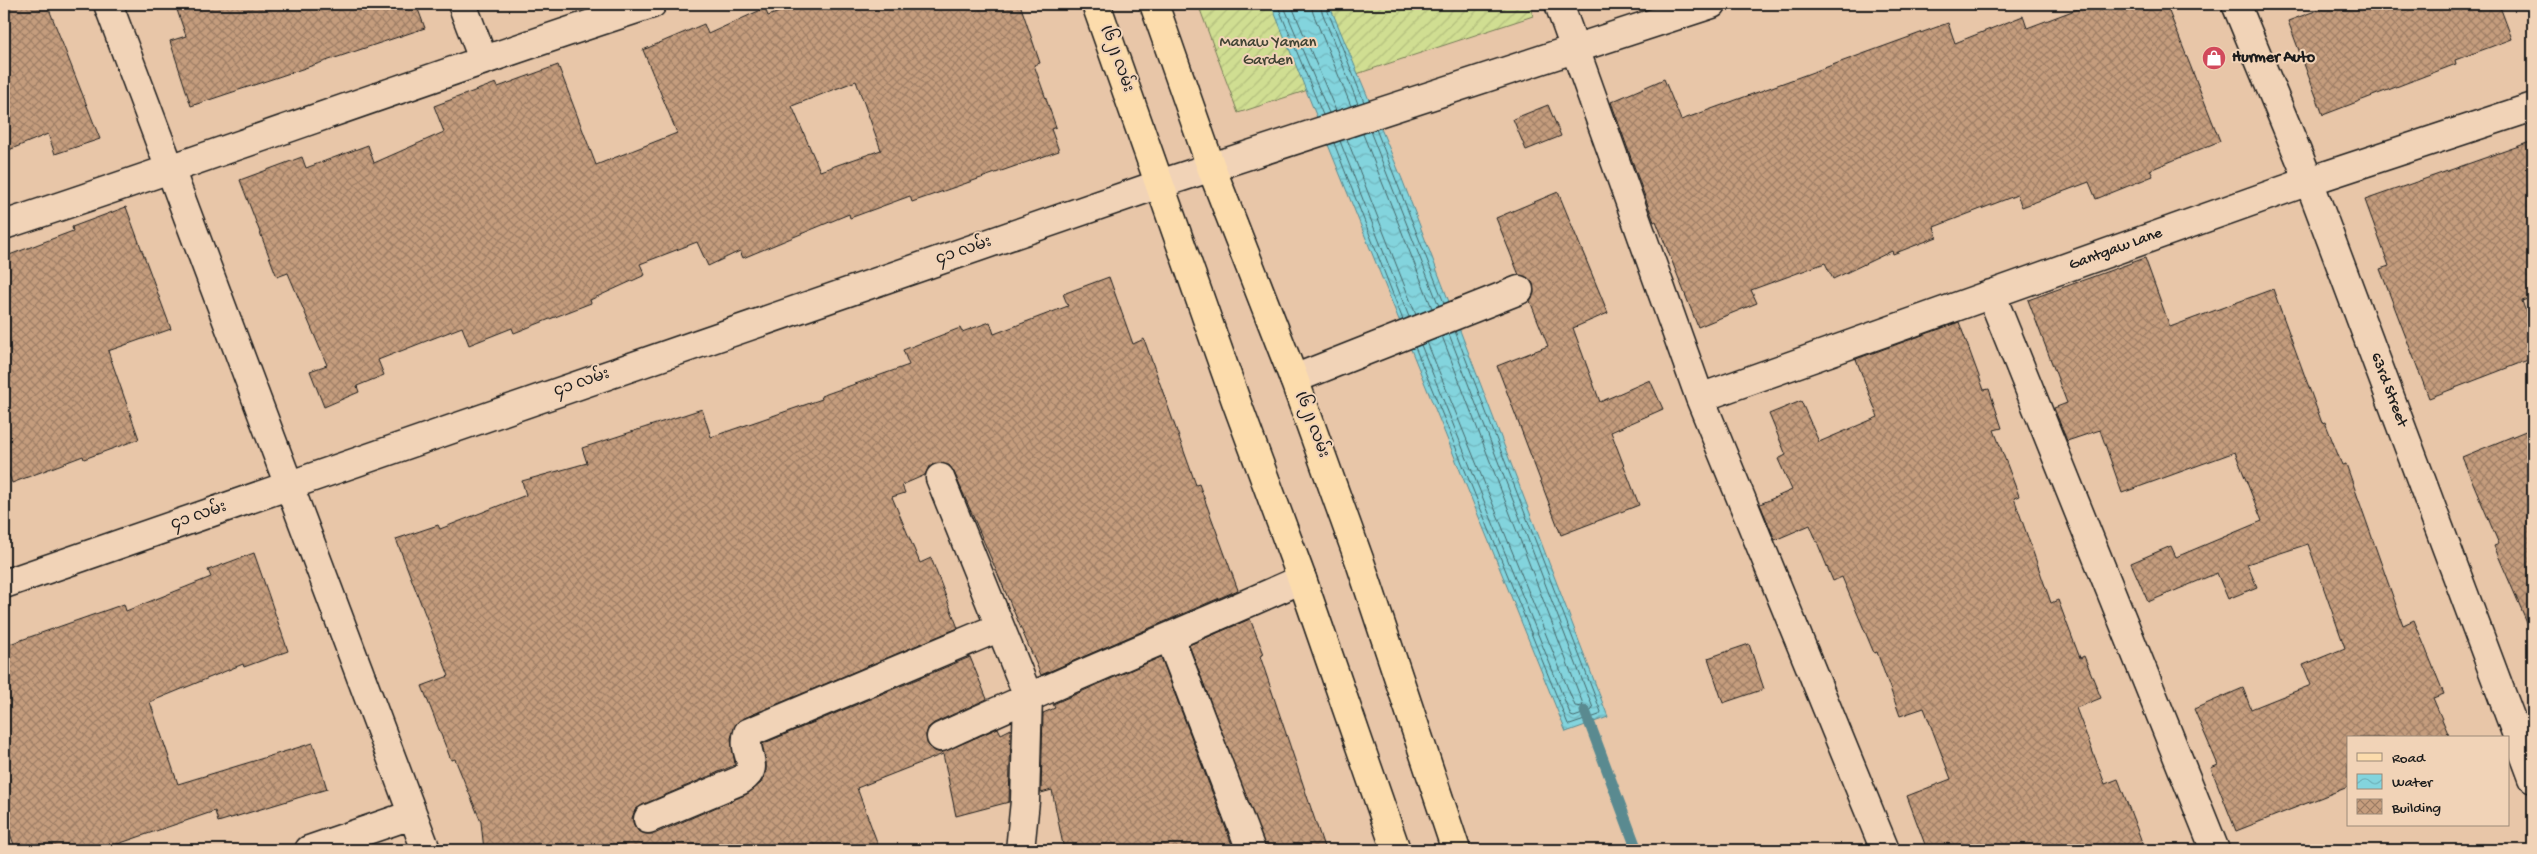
<svg xmlns="http://www.w3.org/2000/svg" width="2537" height="854" viewBox="0 0 2537 854" font-family="'Gochi Hand','Noto Sans Myanmar',sans-serif">
<defs>
<pattern id="garden-furrows" width="10" height="10" patternUnits="userSpaceOnUse" patternTransform="scale(1.25)"><rect width="10" height="10" fill="#d0de92"/><path d="M-1 1l2-2M0 10L10 0M9 11l2-2" fill="none" stroke="#b2be7d"/></pattern>
<pattern id="water-waves" width="16" height="10" patternUnits="userSpaceOnUse" patternTransform="scale(1.25)"><rect width="16" height="10" fill="#83d4dd"/><path d="M0 5q4-4 8 0t8 0" fill="none" stroke="#71b5bd"/></pattern>
<pattern id="building-cross-hatch" width="8" height="8" patternUnits="userSpaceOnUse" patternTransform="scale(1.25)"><rect width="8" height="8" fill="#c59d7d"/><path d="M0 0l8 8M0 8l8-8" fill="none" stroke="#9f7f66"/></pattern>
</defs>
<rect width="100%" height="100%" fill="#e8c6a8"/>
<filter id="ink" filterUnits="userSpaceOnUse"><feTurbulence type="fractalNoise" baseFrequency=".02" numOctaves="2"/><feDisplacementMap in="SourceGraphic" scale="10" xChannelSelector="R" yChannelSelector="G"/><feConvolveMatrix kernelMatrix="1 2 1 2 8 2 1 2 1" color-interpolation-filters="sRGB"/></filter>
<g filter="url(#ink)">
<path fill="url(#garden-furrows)" stroke="#767d57" d="M1198,4H1529L1533,16L1238,113Z"/>
<path fill="url(#water-waves)" stroke="#5a8a90" d="M1271,4H1329L1402,179L1608,717L1566,732Z"/>
<g fill="none" stroke-linecap="round" stroke-linejoin="round">
<path stroke="#456669" stroke-width="1" d="M1277,4L1323,115
M1283,4L1329,113
M1291,4L1336,111
M1311,4L1313,13L1351,106
M1319,4L1358,104
M1325,4L1364,102
M1376,129L1444,303
M1370,131L1439,306
M1363,134L1432,308
M1347,139L1416,315
M1340,141L1409,317
M1334,143L1403,320
M1427,342L1575,706L1582,707L1583,704L1442,336
M1421,345L1571,716L1574,717L1591,711L1593,708L1449,334
M1415,347L1568,724L1570,725L1599,715L1601,712L1455,331"/>
<path stroke="#5a8a90" stroke-width="11" d="M1585,711L1637,850"/>
</g>
<path fill="url(#building-cross-hatch)" stroke="#1c1c1c" fill-rule="evenodd" d="M4,4H47L100,139L55,154L48,134L4,152Z
M175,4H416L425,28L191,106L170,41L186,36Z
M802,4H1020L1040,63L1034,65L1056,127L1051,129L1059,151L912,202L910,196L850,218L849,214L743,258L740,251L708,266L697,242L640,264L645,275L590,300L591,303L514,333L512,328L469,345L462,327L378,360L384,375L357,386L359,392L324,407L310,371L327,365L288,273L277,277L240,180L302,157L306,168L368,145L374,163L444,132L434,106L496,83L498,87L558,65L596,165L677,133L643,50L704,24L708,34L765,8L768,16ZM856,81L881,150L820,171L792,106Z
M2091,4H2166L2220,141L2150,170L2153,176L2096,199L2089,182L2022,207L2017,195L1934,227L1937,237L1893,254L1892,251L1833,279L1825,263L1751,290L1757,303L1698,327L1656,221L1654,222L1611,102L1664,79L1681,120L1948,23L1955,43L2023,16L2027,28Z
M2334,4H2499L2512,39L2455,60L2456,64L2323,115L2288,21Z
M1548,105L1561,136L1526,150L1513,119Z
M2533,141V297L2522,301L2533,332V358L2429,398L2380,269L2389,266L2365,200Z
M1558,192L1608,313L1573,328L1600,402L1650,380L1663,409L1611,432L1639,505L1561,535L1497,366L1548,346L1530,301L1534,293L1533,284L1528,278L1519,275L1496,218Z
M126,207L171,329L108,351L139,439L84,459L83,456L12,483L4,460V257L73,231L72,227Z
M2145,258L2170,327L2273,289L2322,423L2325,422L2342,465L2346,464L2403,625L2414,620L2444,694L2433,698L2450,738H2348V787L2236,831L2211,768L2218,765L2194,709L2243,688L2251,709L2311,685L2303,665L2345,648L2308,544L2247,564L2257,587L2228,599L2217,573L2148,602L2131,563L2171,546L2176,557L2262,521L2235,452L2122,493L2100,430L2067,441L2054,408L2067,403L2028,300Z
M1109,277L1133,344L1144,339L1196,485L1199,484L1238,590L1041,675L954,472L949,465L935,463L928,468L925,475L902,485L905,493L892,497L920,563L931,558L958,628L742,719L736,724L731,738L735,765L642,805L635,810L632,818L634,825L639,832L647,834H654L747,794L761,783L766,772V762L762,744L970,657L987,699L934,723L928,728L926,735L927,743L932,750L940,753L998,728L1001,734L1011,729L1009,802L956,816L943,754L857,788L880,850H484L481,822L455,759L451,760L422,686L449,676L396,539L438,525L440,529L526,495L522,481L587,463L582,448L702,409L711,437L822,399L821,396L909,365L903,350L960,328L962,332L990,322L994,334L1068,306L1063,294Z
M1959,322L1984,390L1989,389L2002,428L1994,430L2019,496L2014,498L2051,603L2058,600L2080,658L2084,656L2101,698L2076,708L2105,784L2118,779L2145,850H1927L1907,796L1951,779L1924,708L1900,716L1877,652L1874,653L1842,577L1833,581L1810,525L1775,540L1760,504L1792,490L1778,459L1786,455L1769,414L1801,401L1819,442L1878,417L1856,359Z
M2533,428V636L2494,546L2499,544L2462,457Z
M254,553L288,651L244,667L243,664L150,702L178,784L313,743L327,789L218,822L215,811L100,850H16L4,818V646L124,604L126,611L211,577L208,570Z
M1250,619L1264,654L1260,656L1325,850H1266L1189,645Z
M1749,644L1764,689L1723,703L1708,658Z
M1161,657L1234,850H1064L1052,790L1041,793L1043,713L1055,708L1053,704Z"/>
<g fill="none" stroke-linecap="round" stroke-linejoin="round">
<g stroke="#1c1c1c" stroke-width="31">
<path id="minor" d="M108,4L426,850
M462,4L483,59
M1559,4L1700,398L1885,850
M2236,4L2309,181L2533,778
M4,225C221,154 435,74 652,4
M1991,294L2215,850
M1294,379L1519,290
M1700,398L2309,181L2533,107
M940,478L1028,696L1025,801L1020,850
M4,584L1160,184L1712,4
M1170,638L1251,850
M941,737C1061,681 1182,633 1302,579
M648,819L741,780C763,766 741,754 748,733L1000,627
M309,850L411,815"/>
</g>
<g stroke="#1c1c1c" stroke-width="31">
<path id="major" d="M1096,4L1236,401L1302,579L1396,850
M1154,4L1211,167L1294,379L1360,562L1456,850"/>
</g>
<use href="#minor" stroke="#f1d3b7" stroke-width="28"/>
<use href="#major" stroke="#fcdcac" stroke-width="28"/>
</g>
</g>
<defs>
<g id="shop-disc" transform="scale(1.25)"><circle r="9.5" fill="#d1495b" stroke="#f1d3b7"/><path d="M-5-2.5h2.3a2.7 3.5 0 0 1 5.4 0H5L5.5 6h-11ZM-1.5-2.5h3a1.5 2.3 0 0 0-3 0Z" fill="#fff"/></g>
</defs>
<g fill-rule="evenodd">
<use href="#shop-disc" x="2214" y="58"/>
</g>
<g text-anchor="middle" dominant-baseline="central" stroke-width="4" stroke-linejoin="round" paint-order="stroke">
<g font-size="16" fill="#404334" stroke="#f1d3b7">
<text x="1268" y="43">Manaw Yaman<tspan x="1268" dy="18">Garden</tspan></text>
</g>
<g font-size="16" font-weight="bold" fill="#1c1c1c" stroke="#f1d3b7" text-anchor="start">
<text x="2232" y="58">Hurmer Auto</text>
</g>
<g font-size="16" fill="#1c1c1c" stroke="#f1d3b7">
<text transform="translate(1116 59) rotate(71)">(၆၂) လမ်း</text>
<text transform="translate(2116 250) rotate(-20)">Gantgaw Lane</text>
<text transform="translate(964 252) rotate(-19)">၄၁ လမ်း</text>
<text transform="translate(582 384) rotate(-19)">၄၁ လမ်း</text>
<text transform="translate(2388 390) rotate(69)">63rd Street</text>
<text transform="translate(1311 425) rotate(70)">(၆၂) လမ်း</text>
<text transform="translate(199 517) rotate(-19)">၄၁ လမ်း</text>
</g>
</g>
<rect width="2537" height="854" fill="none" stroke="#f1d3b7" stroke-width="20"/>
<rect x="10" y="10" width="2517" height="834" fill="none" stroke="#1c1c1c" stroke-width="2" filter="url(#ink)"/>
<rect x="2347" y="736" width="162" height="90" fill="#f1d3b7" stroke="#9c8a79"/>
<rect x="2357" y="753" width="25" height="8" fill="#fcdcac" stroke="#9c8a79"/>
<text x="2392" y="762" font-size="15" fill="#1c1c1c">Road</text>
<rect x="2357" y="774" width="25" height="15" fill="url(#water-waves)" stroke="#9c8a79"/>
<text x="2392" y="786" font-size="15" fill="#1c1c1c">Water</text>
<rect x="2357" y="799" width="25" height="15" fill="url(#building-cross-hatch)" stroke="#9c8a79"/>
<text x="2392" y="812" font-size="15" fill="#1c1c1c">Building</text>
</svg>
